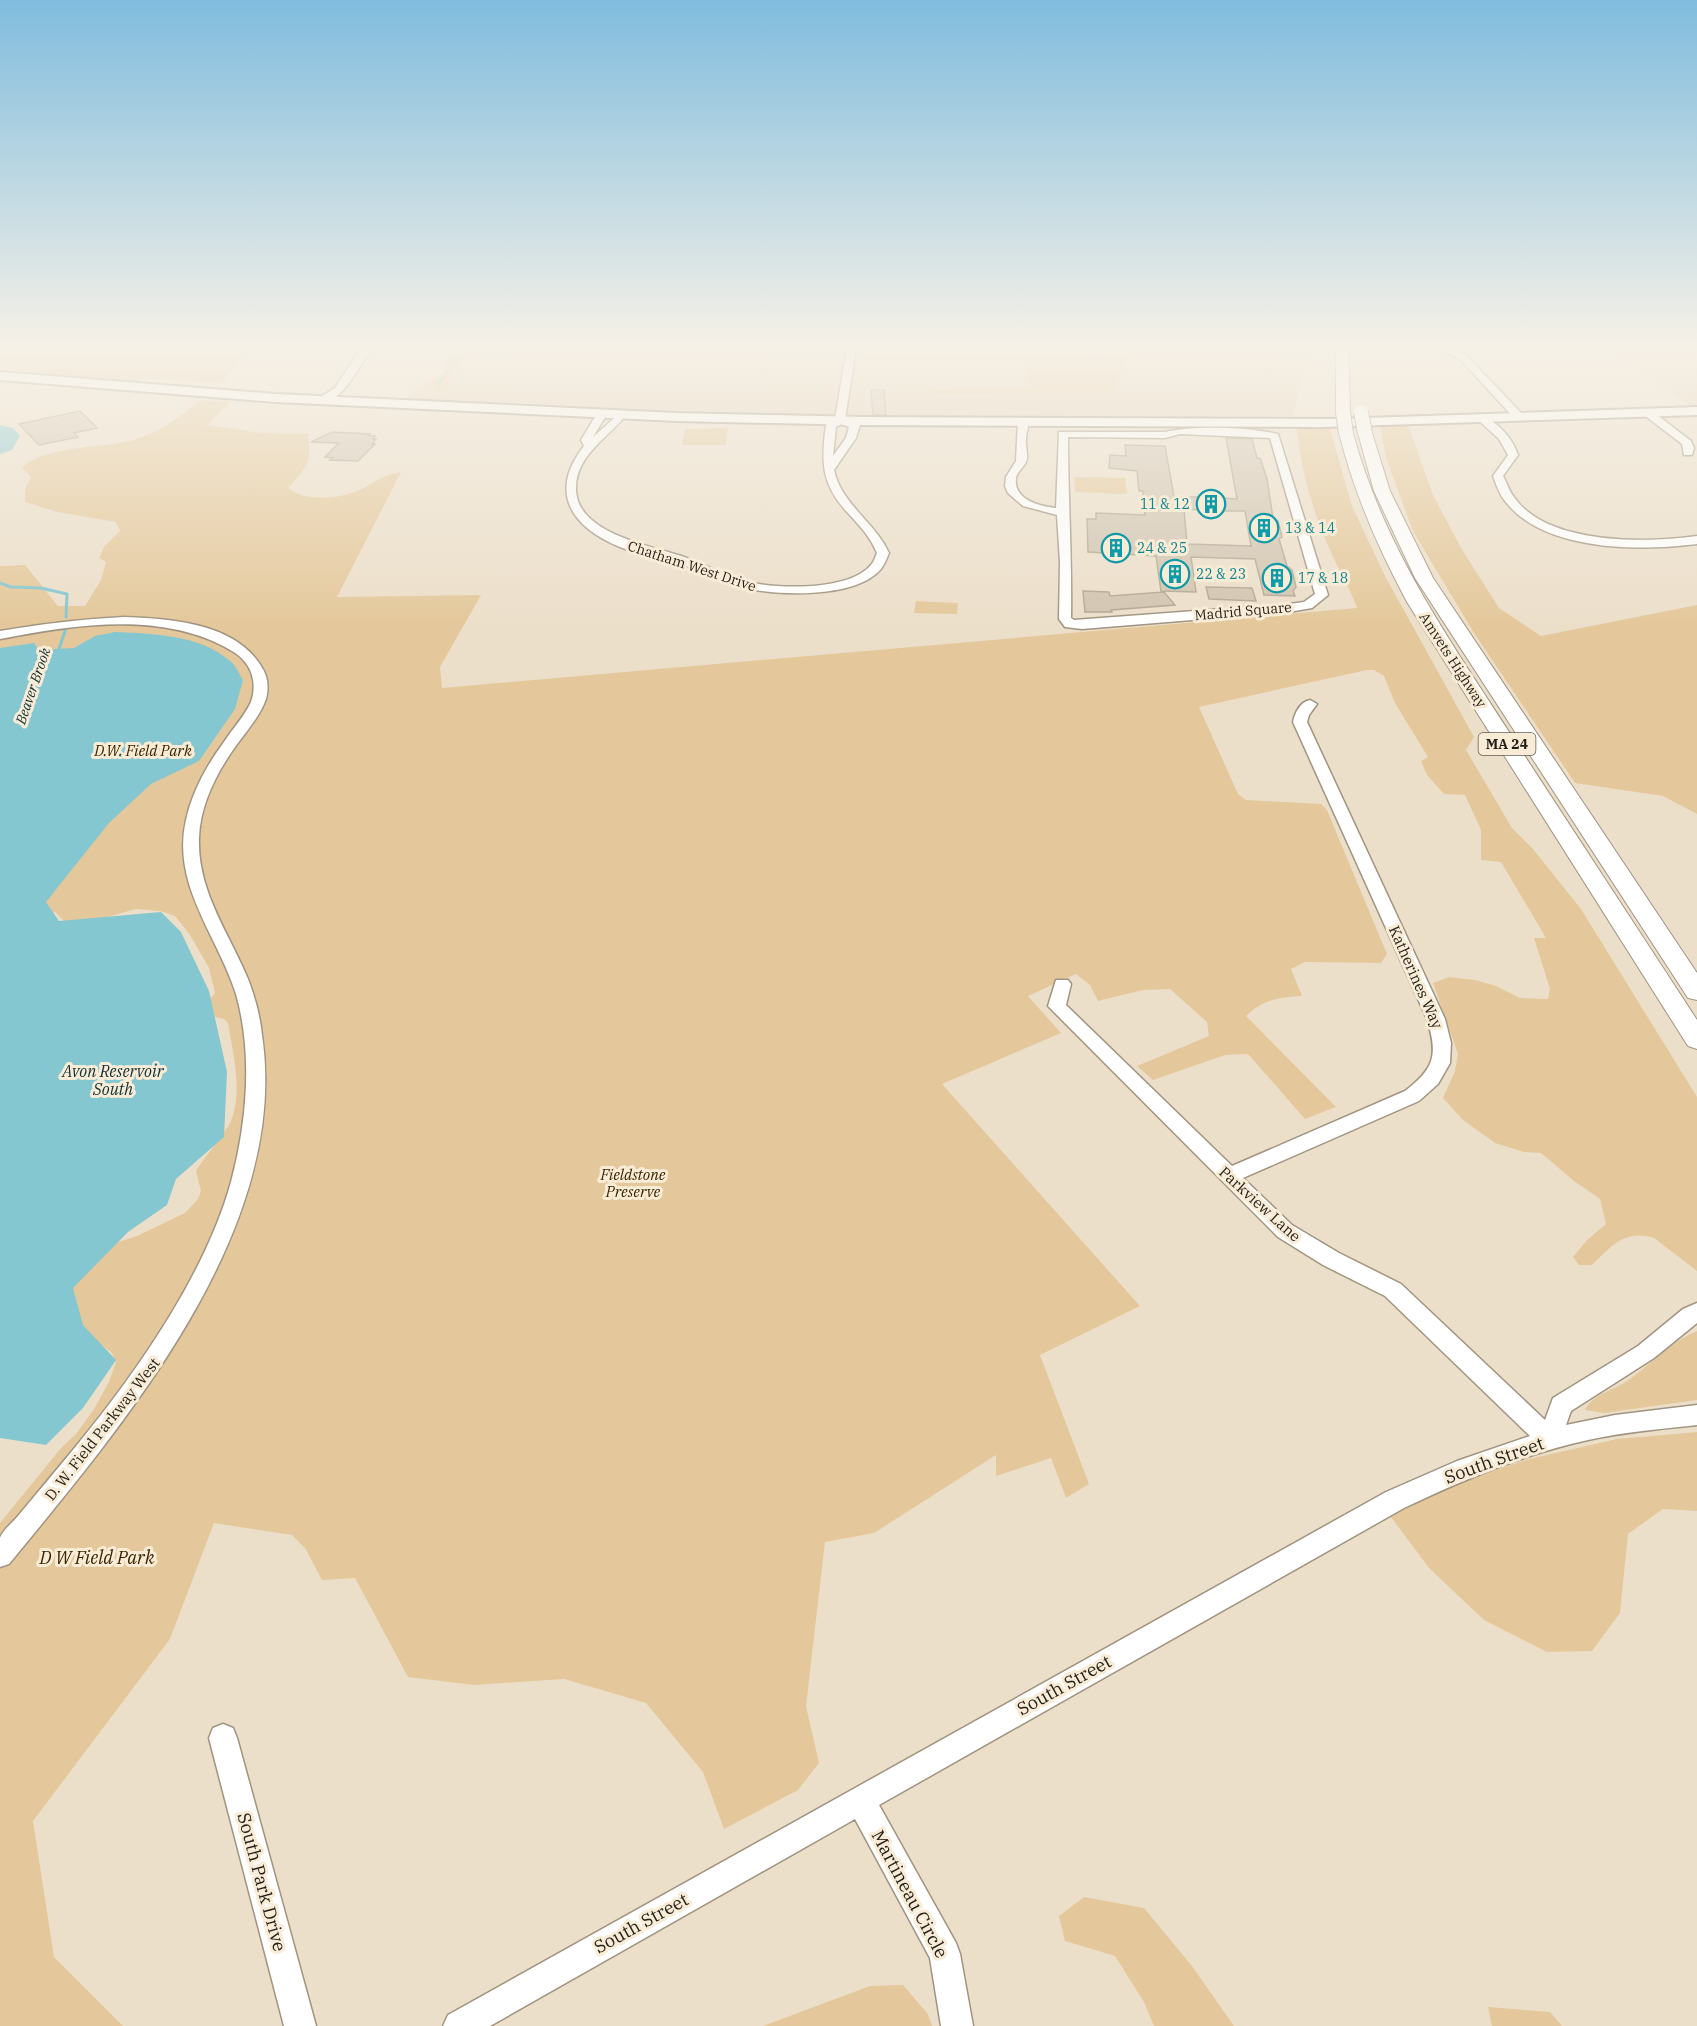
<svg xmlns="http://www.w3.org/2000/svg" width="1697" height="2026" viewBox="0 0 1697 2026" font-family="'IBM Plex Serif',serif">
<rect width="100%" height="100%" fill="#ecdfca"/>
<path fill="#e4d3b9" d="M475,342H1312L1292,419L741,416L406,401L419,385H428L426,387L450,375Z
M1509,342H1697V355L1690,356L1697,361V407H1692L1614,352L1525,355Z"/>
<path fill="#e4c89b" d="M0,342H256L221,383L142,378L139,382L0,369Z
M458,342H478L451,375L447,392H437V388L426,387L441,374Z
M862,342H907L948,346L944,351C950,358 959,356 968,356L969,354L962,353L961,349L956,348V345L964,343H1018C1039,351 1069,338 1085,357H1106L1098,344L1101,342H1134L1111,393L931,394V390L1032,389L1025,360L860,359Z
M201,400L230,402L207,425L262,433L308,434C312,464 307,466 288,488C305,502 337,499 357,491C375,484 380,475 401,472L337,597L481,595L440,667L442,688L1357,608C1350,588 1338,569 1330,550C1312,510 1301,469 1296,425L1329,426L1352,506L1385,576L1474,737L1466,750L1512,828L1533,849L1581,909L1697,1097V1271L1654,1238C1624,1229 1612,1246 1592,1265H1579L1573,1257L1587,1240L1606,1224L1600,1199L1574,1181L1541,1153L1524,1152L1495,1143L1463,1120L1443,1098L1455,1071L1458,1054L1433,983L1449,977L1475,980L1496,986L1520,998L1548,999L1550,989L1534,938H1546L1501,862L1481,860V830L1465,795L1444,794L1427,775L1421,761L1428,757L1395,703L1384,676L1374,670H1367L1199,707L1238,794L1246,800L1321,804L1327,810L1387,954L1381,963L1305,962L1291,969L1302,996C1279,997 1262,1000 1246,1016L1336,1107L1305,1119L1248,1054L1225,1055L1153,1080L1137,1066L1209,1036L1207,1022L1170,989L1143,990L1098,1001L1090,985L1076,974L1028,996L1061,1033L942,1084L1140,1306L1040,1355L1089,1484L1066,1498L1051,1458L996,1476V1455L874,1533L825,1542L806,1706L819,1763L798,1790L724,1829L703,1772L646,1703L564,1679L474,1685L408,1677L355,1578L322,1580L305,1548L292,1535L214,1523L170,1639L33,1821L54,1957L123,2026H0V1523L61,1448L76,1434L94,1409L109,1382L116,1362L112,1353L49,1304L97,1249L137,1236L185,1213L198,1199L201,1191L196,1171C206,1155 219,1141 229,1125C244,1096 233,1054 228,1023L224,1019L207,1015L204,1006L215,993L209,968L190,935L175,916L160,911L136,909L86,923L64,921L55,912L0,922V566L25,565L58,606H85L101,580L106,562L99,558L104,547L120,531L116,522L57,512L25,502V489L31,477L22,468C43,445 102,449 133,440C162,431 178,418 201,400Z
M1408,425L1433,495L1461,548L1499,608L1541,636L1697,605V814L1663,796L1575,783L1474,633L1413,531L1386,458L1380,426Z
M728,428L726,445H682L685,429Z
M1074,477L1125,478L1127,494L1075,492Z
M916,601L958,603L957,614L914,613Z
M1697,1331V1400L1604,1413L1585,1410C1592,1395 1613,1390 1627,1381C1651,1365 1670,1342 1697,1331Z
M1697,1432V1511L1663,1509L1628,1534L1620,1613L1592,1651L1547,1652L1484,1620L1429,1568L1388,1513L1459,1482L1529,1459L1617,1439Z
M1084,1897L1144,1908L1192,1966L1234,2026H1154L1144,2002L1115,1956L1065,1941L1059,1916Z
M903,1985L928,2014L932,2026H763L870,1986Z
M1488,2007L1550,2012L1562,2026H1492Z"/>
<path fill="#85c7d0" d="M0,425L13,428L20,436L12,450L0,454Z
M115,632C153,634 199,634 230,661C236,665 239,674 243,680L235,709L199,761L151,784L109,823L46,902L59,921L161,912L181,932L209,991L227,1072L224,1137L176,1179L167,1205L128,1232L73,1288L83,1325L116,1360L83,1408L46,1445L0,1438V648L34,643L39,650L74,648L95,636Z"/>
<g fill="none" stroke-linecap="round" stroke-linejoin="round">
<path stroke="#85c7d0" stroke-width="2" d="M439,383L463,351L466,342"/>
<path stroke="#85c7d0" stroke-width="3" d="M0,583L11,587L41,588L67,594L66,617
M57,655L65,631"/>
</g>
<path fill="#d2c5b1" stroke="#b3a793" stroke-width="1.5" d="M871,390H884L886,415H873Z
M80,411L97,428L74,433L78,437L39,445L19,424Z
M332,432L370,434L369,436H375L373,439H376L372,444H375L358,461L330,460L333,458L325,457L339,443L311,442Z
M1226,438L1252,439L1257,458H1260L1267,479L1273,518L1278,521L1282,537L1279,539L1287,566L1292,570L1296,587L1293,591L1295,596L1264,595L1255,559L1191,557L1196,592L1161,591L1156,556L1088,552L1087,519H1096V513L1145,515L1143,491H1139L1137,471L1109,468L1110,455L1126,456L1125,445L1165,446L1174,497H1198L1200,510L1184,509L1187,544L1251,546L1245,511H1225L1223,498L1237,499Z
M1206,587L1252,588L1256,601L1209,599Z
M1083,591L1109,592L1110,596L1164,592L1175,605L1111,610L1112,612H1085Z"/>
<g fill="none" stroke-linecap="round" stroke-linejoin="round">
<g stroke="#a09481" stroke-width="3">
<path id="minor" d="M365,342H374C363,361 342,406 317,403V399L335,388Z
M848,342H857L845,419L860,425L856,438L834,470C841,504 875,522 889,553C887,558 884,565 881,569C854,600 772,596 736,586C715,580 695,568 673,561C656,555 637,554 620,547C571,527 548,492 584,446L581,440L598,412L607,414L593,437L621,412L626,415C608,438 576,455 576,488C575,534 653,546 684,557C704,564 723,575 744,581C774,589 848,592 871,565C874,562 875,557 877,553C870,536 859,525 847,512C821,484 821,461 826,425L835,419ZM841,424L849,427L846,438L833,456L836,427Z
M1451,345H1457L1459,347L1455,350L1466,355L1524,416V420H1516L1460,359L1446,352V348Z
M1644,411H1652L1691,441L1694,448L1692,455H1684L1682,444L1644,415Z
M1482,416C1498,422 1513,439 1518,455L1503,476C1507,483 1509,491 1514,497C1547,545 1646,543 1697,536V544C1640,551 1544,552 1505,501C1499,494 1496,484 1493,476L1508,455L1499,439L1477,419Z
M1023,418L1028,421C1029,429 1026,432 1026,439C1025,447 1029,455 1026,462C1023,468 1017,472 1016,478C1013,500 1040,506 1056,508L1059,432H1165C1192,425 1250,427 1278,434L1328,595L1312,608L1289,612L1082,629L1065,627L1059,619L1060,562L1057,515L1023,506L1008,493L1005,486L1006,477L1016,461L1018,421ZM1180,434L1270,438L1315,594L1304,602L1289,604L1074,620L1071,618C1072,558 1068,498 1068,437L1165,438Z
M124,617C169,619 234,622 261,666C268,676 269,687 266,699C260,716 248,729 238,743C218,770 200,804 199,838C197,891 229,933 248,979C255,997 260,1016 262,1035C291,1229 124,1424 9,1564L0,1567C0,1559 0,1546 0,1538C2,1531 13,1522 18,1516C38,1492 58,1468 77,1445C137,1372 206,1273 231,1182C247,1122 253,1054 236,994C218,936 171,885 186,820C192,792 207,765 224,742C233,728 244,717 251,702C258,681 251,662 232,651C163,610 75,625 0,639V631C41,624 82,619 124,617Z
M1310,700L1317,704L1309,715L1307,722L1445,1019L1451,1043L1450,1063L1438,1084L1419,1101L1243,1178L1292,1225L1339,1253L1401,1284L1545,1420L1553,1398L1638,1346L1683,1309L1697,1303V1323L1654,1358L1571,1411L1566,1425L1615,1415L1697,1405V1425C1661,1429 1624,1432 1588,1440C1524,1454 1463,1480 1404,1508L879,1805L956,1943L960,1954L973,2026H941L930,1958L855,1819L490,2026H443L448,2015L1386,1492L1457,1461L1530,1436L1385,1296L1323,1265L1278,1237L1048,1006L1056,980H1068L1071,984L1066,1005L1232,1166L1405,1091C1435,1068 1438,1055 1427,1019L1293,722C1295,713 1300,702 1310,700Z
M223,1724L233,1728L237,1738L316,2026H284L209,1738L213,1728Z"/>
</g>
<g stroke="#a09481" stroke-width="4">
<path id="major" d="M0,372L276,394L676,413L862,417L1334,419L1697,407V415L1322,427L862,425L676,421L276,402L0,380Z"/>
</g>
<g stroke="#a09481" stroke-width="2">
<path id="highway" d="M1336,342H1348L1350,412L1343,416L1336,412Z
M1346,429L1353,433C1384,548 1449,639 1513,738C1574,832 1636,926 1697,1020V1049L1688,1046L1407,602C1378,548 1354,493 1339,433Z
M1365,429L1372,433L1390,491L1433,578L1697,973V1000L1688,998L1415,578L1374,491L1358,433Z"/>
</g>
<use href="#minor" fill="#fff" fill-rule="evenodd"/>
<use href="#major" fill="#fff" fill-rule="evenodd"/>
<use href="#highway" fill="#fff" fill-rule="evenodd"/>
<g stroke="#a09481" stroke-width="16" stroke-linecap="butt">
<path id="highway-bridge" d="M1343,412L1346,433
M1361,412L1365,433"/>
</g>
<use href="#highway-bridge" stroke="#fff" stroke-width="14"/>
</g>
<linearGradient id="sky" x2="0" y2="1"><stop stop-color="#80bcde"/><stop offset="0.55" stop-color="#f6f1e7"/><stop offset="1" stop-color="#f6f1e7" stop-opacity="0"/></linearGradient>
<rect width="1697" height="626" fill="url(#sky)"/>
<defs>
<g id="building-ring" transform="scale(1.5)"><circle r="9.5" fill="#f9ecd7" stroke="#0f9aa8" stroke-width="1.5"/><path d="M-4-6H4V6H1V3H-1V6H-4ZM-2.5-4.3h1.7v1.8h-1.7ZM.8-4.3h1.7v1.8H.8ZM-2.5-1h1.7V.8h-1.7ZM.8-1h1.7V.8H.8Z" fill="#0f9aa8"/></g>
</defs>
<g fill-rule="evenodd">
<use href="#building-ring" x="1211" y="504"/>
<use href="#building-ring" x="1264" y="528"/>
<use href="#building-ring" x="1116" y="548"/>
<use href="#building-ring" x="1175" y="574"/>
<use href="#building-ring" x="1277" y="578"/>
</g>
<g text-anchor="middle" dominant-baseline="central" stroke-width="6" stroke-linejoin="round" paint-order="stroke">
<g font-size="14" fill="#0d838f" stroke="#f9ecd7" text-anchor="start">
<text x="1190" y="504" text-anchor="end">11 &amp; 12</text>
<text x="1285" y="528">13 &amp; 14</text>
<text x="1137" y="548">24 &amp; 25</text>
<text x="1196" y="574">22 &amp; 23</text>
<text x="1298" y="578">17 &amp; 18</text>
</g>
<g font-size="14" fill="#231f17" stroke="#f9ecd7">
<text transform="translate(692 566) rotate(18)">Chatham West Drive</text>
<text transform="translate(1243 611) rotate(-5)">Madrid Square</text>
<text transform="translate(1453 660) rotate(57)">Amvets Highway</text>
</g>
<g font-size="14" font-style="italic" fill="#103136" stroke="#f9ecd7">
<text transform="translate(33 686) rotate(-71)">Beaver Brook</text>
</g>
<rect fill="#f9ecd7" stroke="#635c51" stroke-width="1.5" x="1478.5" y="733" width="57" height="22" rx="4.5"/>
<g font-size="14" font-weight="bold" fill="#231f17">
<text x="1507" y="744">MA 24</text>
</g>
<g font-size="15" font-style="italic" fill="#392600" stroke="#f9ecd7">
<text x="143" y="750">D.W. Field Park</text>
<text x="633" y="1174">Fieldstone<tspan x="633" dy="17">Preserve</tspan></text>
</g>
<g font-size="15" fill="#231f17" stroke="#f9ecd7">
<text transform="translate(1416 977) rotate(66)">Katherines Way</text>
<text transform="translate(1260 1204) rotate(42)">Parkview Lane</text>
<text transform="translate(102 1429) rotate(-52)">D. W. Field Parkway West</text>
</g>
<g font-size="16" font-style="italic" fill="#103136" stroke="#f9ecd7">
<text x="113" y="1071">Avon Reservoir<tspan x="113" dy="18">South</tspan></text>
</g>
<g font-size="18" fill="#231f17" stroke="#f9ecd7">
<text transform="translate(1494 1460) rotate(-20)">South Street</text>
<text transform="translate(1064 1685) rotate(-29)">South Street</text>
<text transform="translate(262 1882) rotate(75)">South Park Drive</text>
<text transform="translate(910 1894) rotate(62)">Martineau Circle</text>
<text transform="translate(641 1923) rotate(-29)">South Street</text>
</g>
<g font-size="18" font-style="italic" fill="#392600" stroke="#f9ecd7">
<text x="97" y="1557">D W Field Park</text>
</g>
</g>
</svg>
